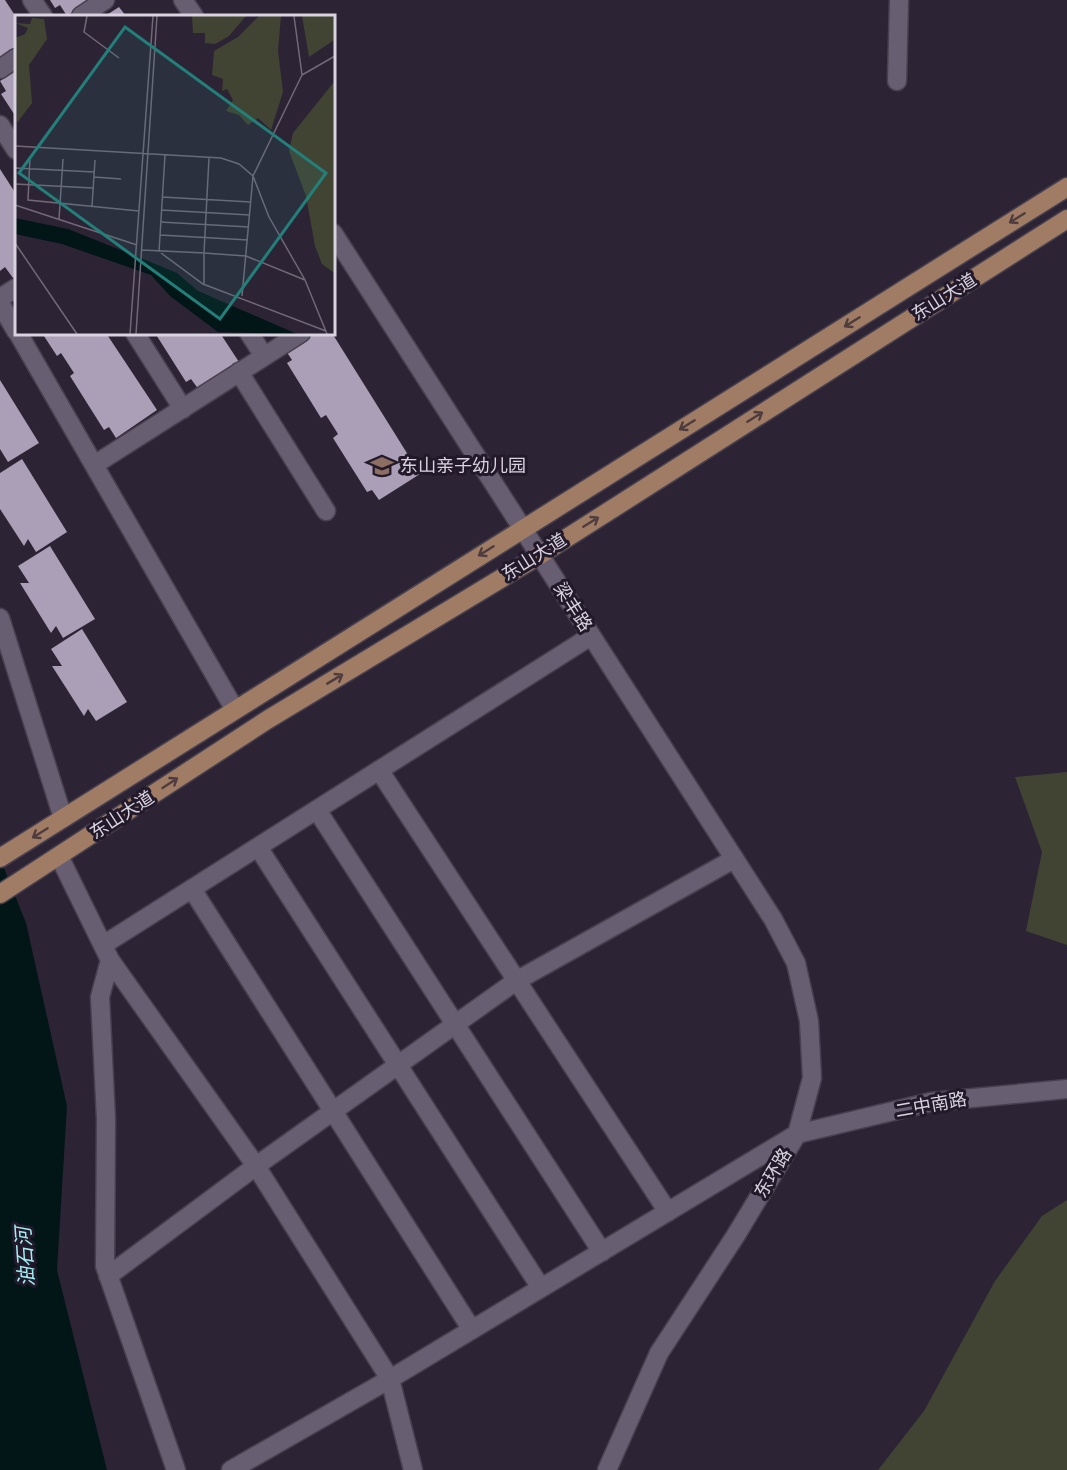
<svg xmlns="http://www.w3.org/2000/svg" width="1067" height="1470" viewBox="0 0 1067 1470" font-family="Montserrat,'Noto Sans SC',sans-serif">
<rect width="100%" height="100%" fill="#2c2334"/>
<path fill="#424433" d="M1067,772V945L1026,931L1042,852L1015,777Z
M1067,1200V1470H878L924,1411L995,1281L1042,1216Z"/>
<path fill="#021617" d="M0,858L26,923L67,1106L57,1270L107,1470H0Z"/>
<path fill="#aa9fb6" d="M0,0H5L16,17V49L0,60Z
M50,0H91L67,16L60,5L55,8Z
M119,7L126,16H105Z
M16,71V117L1,94L6,91L0,81Z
M0,169L16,194V275L13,278L5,267L0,271Z
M42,333H106L157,410L116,438L109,427L104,430L70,376L74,373L61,353L57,356Z
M155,333H220L239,362L199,390L191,379L186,382Z
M315,333H332L420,474L379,500L372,490L367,492L333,438L338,434L326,415L321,418L287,363L292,360L286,351Z
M0,380L39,443L8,462L0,449Z
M22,459L67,532L36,552L28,539L24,546L0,509V473Z
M50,546L95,619L63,638L56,626L51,633L20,583H29L18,566Z
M82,629L127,702L96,721L88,709L84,716L52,666H62L51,649Z"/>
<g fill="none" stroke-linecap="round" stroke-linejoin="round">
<g stroke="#47404f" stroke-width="21">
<path id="minor" d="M32,0L43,16
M183,0L194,16
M81,16L105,0
M0,69L16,58
M897,81L899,0
M0,125L16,150
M333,233L773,919L796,963L809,1021L812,1078L797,1134L736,1235L659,1353L607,1470
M0,298L16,288
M0,303L16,331
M18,333L235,710
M135,333L183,409
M249,333L264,356
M239,372L326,511
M94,465L301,333
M0,618L63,818
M379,770L668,1212
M317,810L602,1252
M258,847L541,1288
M59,856L110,960L256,1166L108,1276
M192,889L472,1330
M103,945L591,636
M110,960L100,997L106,1119L105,1266L176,1470
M231,1470L390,1379L797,1134L931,1102L1067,1089
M413,1470L390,1379L256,1166L516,981L734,859"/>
</g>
<g stroke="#47404f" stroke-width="21">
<path id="major" d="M0,858L1067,187
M0,894L267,720L540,555L1067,219"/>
</g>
<use href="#minor" stroke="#685e72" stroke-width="18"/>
<use href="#major" stroke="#a07c65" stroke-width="18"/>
</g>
<defs><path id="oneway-shaft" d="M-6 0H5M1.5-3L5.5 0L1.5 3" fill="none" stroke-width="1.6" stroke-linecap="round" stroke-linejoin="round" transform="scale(1.5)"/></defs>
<g stroke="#4e3c3f">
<use href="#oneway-shaft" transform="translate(1017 218) rotate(148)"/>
<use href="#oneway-shaft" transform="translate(852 322) rotate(148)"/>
<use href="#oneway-shaft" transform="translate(755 417) rotate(-32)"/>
<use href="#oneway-shaft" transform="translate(687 425) rotate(148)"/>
<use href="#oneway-shaft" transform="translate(591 522) rotate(-32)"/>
<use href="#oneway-shaft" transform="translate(486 551) rotate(148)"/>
<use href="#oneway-shaft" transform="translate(335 679) rotate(-31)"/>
<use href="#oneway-shaft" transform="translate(170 783) rotate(-33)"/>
<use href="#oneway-shaft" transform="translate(40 833) rotate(148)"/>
</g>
<defs>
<g id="school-bare" transform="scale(1.8)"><path d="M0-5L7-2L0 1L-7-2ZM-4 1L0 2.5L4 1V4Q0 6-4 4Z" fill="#8d6e63" stroke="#22192a" stroke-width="2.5" paint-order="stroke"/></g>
</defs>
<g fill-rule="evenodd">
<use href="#school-bare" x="382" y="466"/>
</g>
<g text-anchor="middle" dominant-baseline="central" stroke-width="6" stroke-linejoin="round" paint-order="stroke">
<g font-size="18" fill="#d8d3df" stroke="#22192a">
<text transform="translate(944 297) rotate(-32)">东山大道</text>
<text transform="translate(534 557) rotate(-32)">东山大道</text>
<text transform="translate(573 607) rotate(57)">梁丰路</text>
<text transform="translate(122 815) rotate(-33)">东山大道</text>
<text transform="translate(931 1105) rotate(-10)">二中南路</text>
<text transform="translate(773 1173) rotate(-59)">东环路</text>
</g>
<g font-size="18" fill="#d8d3df" stroke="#22192a" text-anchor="start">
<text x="400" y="466">东山亲子幼儿园</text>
</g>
<g font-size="20" font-style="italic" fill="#a0eff3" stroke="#22192a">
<text transform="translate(25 1257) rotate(-94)">油石河</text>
</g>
</g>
<g transform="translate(15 15)">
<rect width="320" height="320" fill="#2c2334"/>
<path d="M177,1H231L214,21L200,29L190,28V18H178ZM244,1H266L263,36L268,77L256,115L243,103L233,110L224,100L211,96L218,85L212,74L207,76L208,64L197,60L199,36L223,22ZM287,1H319V25L294,42ZM17,3L29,4L32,24L14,50L17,88L2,108L0,23L10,19L13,13L0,8L15,9ZM319,67L320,257H318L307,249L300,231L291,181L274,136L278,118Z" fill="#424433"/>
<path d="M0,203L53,214L133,246L162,258L183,276L282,319L203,317L155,281L136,260L47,229L0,219Z" fill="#021617"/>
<path fill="none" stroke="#716978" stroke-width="1.5" d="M72,1L69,17L104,43M287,60L320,41M0,131L206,143L224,149L238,161L254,202L290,265L312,319M15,142L13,185L124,196M194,143L189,238L231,241L290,265M0,153L79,157M79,162L106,164M0,169L78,173M147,182L236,187M0,190L122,230M77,191L80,145M146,195L235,200M44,204L48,144M145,207L234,212M145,220L233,225M0,228L62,319M127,235L189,238V270M144,237L150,140M146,238L188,269L311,316M227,281L238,161L287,60L279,1M115,319L138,1M121,319L142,1"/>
<path fill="#237f79" fill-opacity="0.15" stroke="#237f79" stroke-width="3" d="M110,12L311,158L205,304L4,158Z"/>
<rect width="320" height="320" fill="none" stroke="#d8d3df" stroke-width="3"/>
</g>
</svg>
